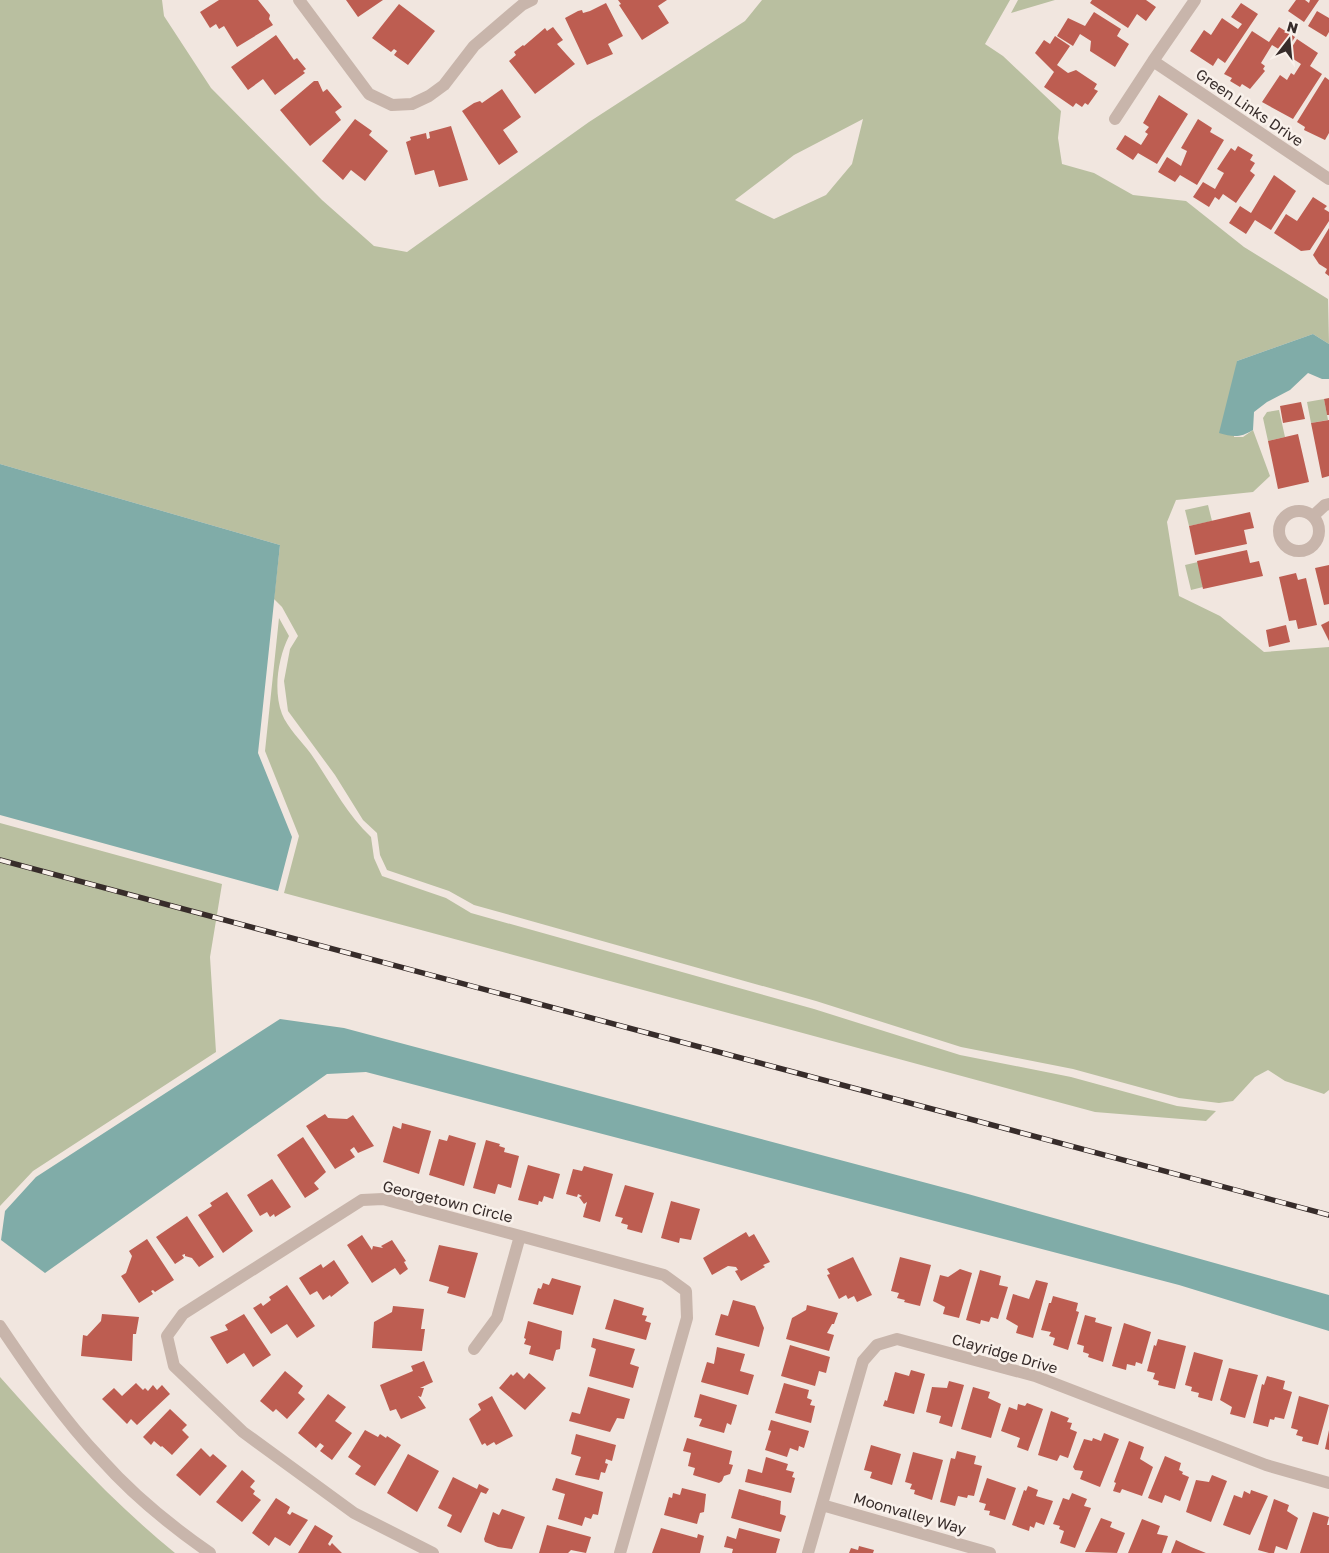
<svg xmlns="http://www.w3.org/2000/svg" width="1329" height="1553" viewBox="0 0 1329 1553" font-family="'Golos Text',sans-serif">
<rect width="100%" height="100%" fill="#f1e6df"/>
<path fill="#b9bfa0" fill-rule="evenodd" d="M0,0H162L164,16L211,88L322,200L374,246L407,252L589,122L745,21L762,0H1010L985,44L1003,56L1061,111L1058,138L1062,164L1094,173L1133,195L1186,201L1244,247L1328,299L1329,344L1313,334L1237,361L1234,437H1243L1253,430L1270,476L1253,492L1176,500L1167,522L1179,596L1220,616L1264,652L1329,647V1090L1324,1094L1285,1081L1268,1070L1255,1077L1233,1101L1219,1103L1179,1098L1073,1069L961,1047L816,1001L474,905L449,891L387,870L380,855L377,833L363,820L335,775L288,711L284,681L290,649L298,636L282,607L274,599L280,545L0,464ZM863,119L852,164L826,195L774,219L735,200L794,155Z
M1018,0H1055L1011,13Z
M1324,399L1328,420L1311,423L1307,402Z
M1279,410L1285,437L1268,441L1263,418L1267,412Z
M1208,505L1212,521L1189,526L1185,510Z
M1198,562L1203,587L1191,590L1185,565Z
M279,618L289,636C278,658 273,690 282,714C287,727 302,742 311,754C330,781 346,814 371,837L374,858L382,876L446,898L471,913L814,1009L960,1055L1071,1077L1177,1106L1216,1111L1206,1121L1095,1112L284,893L299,836L265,751Z
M0,823L222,884L210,957L216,1052L33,1171L0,1206Z
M0,1377C55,1439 111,1501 175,1553H0Z"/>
<path fill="#80aca8" d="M1313,334L1329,344V379H1322L1308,373L1290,390L1267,402L1254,412L1253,430C1240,438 1233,437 1219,433L1237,361Z
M0,464L280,545L258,753L292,837L278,891L0,815Z
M280,1019L344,1028L968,1194L1329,1295V1331L1179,1285L366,1072L327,1074L45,1273L1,1240L5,1211L36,1177Z"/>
<path fill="#bd5d51" d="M219,0H258L270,15L269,19L273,25L237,47L224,26L219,29L216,24L210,28L200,12Z
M346,0H383L358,17Z
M618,0H667L658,6L669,23L642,40L619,5L621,4Z
M1092,0H1146L1156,7L1146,21L1137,14L1128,28L1090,3Z
M1296,0H1305L1309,3L1310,0H1319L1304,22L1288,11Z
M606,3L623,36L608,44L613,54L587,65L565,18L578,11L582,10L583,13L590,11Z
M1241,3L1258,14L1225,63L1218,58L1213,66L1190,51L1204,30L1211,35L1222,18L1238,29L1242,24L1231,17Z
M399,4L435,31L408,65L394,55L397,51L394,49L391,52L372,38Z
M1317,11L1329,18V32L1326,37L1308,26Z
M1094,12L1121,29L1117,36L1129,44L1115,67L1090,51L1091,41L1080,34L1073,46L1057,36L1068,18L1085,26Z
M553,27L563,40L557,44L575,64L535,94L509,61L516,55L514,52L523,45L524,46L545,28L547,31Z
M1279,27L1295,37L1285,53L1272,45L1261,63L1265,66L1263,69L1265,71L1250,89L1242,84L1240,87L1230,81L1232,78L1224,74L1252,31L1269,42Z
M276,35L294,60L297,58L306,69L303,71L305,73L275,95L263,79L248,90L231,67Z
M1055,36L1070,46L1057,65L1068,73L1076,70L1097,84L1094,89L1098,91L1088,105L1085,103L1082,107L1076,103L1073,107L1044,87L1054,72L1035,53L1044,40L1050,44Z
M1297,39L1318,53L1310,66L1322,74L1293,119L1262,102L1280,75L1287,80L1291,73L1294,75L1301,64L1287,55Z
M1325,77L1329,80V133L1325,140L1304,130L1305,127L1297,122Z
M314,81H318L323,92L327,89L342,107L335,112L341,120L310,146L280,110Z
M502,89L521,117L503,130L518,152L499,165L462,111L474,103L480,101L482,103Z
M1159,95L1188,114L1157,164L1138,153L1133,160L1116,149L1125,135L1141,145L1148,134L1145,132L1149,127L1143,123Z
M355,119L372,131L369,135L388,151L365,181L351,170L343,180L322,161Z
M1198,119L1212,128L1210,132L1224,140L1197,185L1180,175L1175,182L1158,172L1167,157L1181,166L1187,151L1181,148Z
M451,126L468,180L439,187L434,170L415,175L406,142L411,140L410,137L426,133L427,139L430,138L429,132Z
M1238,146L1253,155L1250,160L1255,163L1250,171L1255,175L1236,203L1223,194L1219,200L1215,197L1209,207L1193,197L1203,182L1215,189L1224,173L1217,169L1231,148L1235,151Z
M1274,175L1296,191L1271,230L1255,220L1246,234L1229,223L1240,206L1251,213Z
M1313,197L1327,206L1324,209L1329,212V221L1310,250L1301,251L1274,233L1286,214L1297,221Z
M1329,228V276L1325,273L1327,269L1319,264L1313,255Z
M1329,398V415H1327L1324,399Z
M1301,402L1305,419L1283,423L1280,406Z
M1329,420V476L1322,478L1311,423Z
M1298,434L1309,482L1278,489L1268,441Z
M1250,512L1254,528L1244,530L1247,544L1195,555L1189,526Z
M1247,550L1250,563L1259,561L1263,576L1203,589L1197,561Z
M1329,565V604L1324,605L1315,568Z
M1296,573L1298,580L1306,578L1317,625L1298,629L1296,620L1289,621L1279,577Z
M1329,621V641L1321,625Z
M1286,625L1290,642L1269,647L1266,630Z
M325,1114L328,1118L347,1119L353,1115L374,1146L358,1153L354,1147L350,1150L355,1157L335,1169L306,1126Z
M402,1123L431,1131L419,1174L383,1162L393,1126L401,1129Z
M449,1135L476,1143L464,1186L429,1175L439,1139L447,1141Z
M303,1137L326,1172L314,1183L319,1189L305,1198L277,1155Z
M486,1140L500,1144L499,1146L505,1148L504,1152L519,1156L511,1188L498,1184L495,1194L473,1188Z
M528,1165L560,1174L553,1199L544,1196L542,1202L539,1201L538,1205L518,1200Z
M584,1166L613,1174L600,1222L583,1217L587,1202L584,1204L579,1197L582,1196L578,1194L577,1197L566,1194L573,1169L582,1171Z
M272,1179L291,1207L275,1217L274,1214L270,1217L267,1212L260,1216L247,1195Z
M625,1185L654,1193L642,1233L627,1229L628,1225L621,1223L623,1218L615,1216Z
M227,1192L253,1231L223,1253L198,1215L212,1206L210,1203Z
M671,1201L700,1209L691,1240L680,1238L679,1243L661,1238Z
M187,1216L214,1257L199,1267L192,1258L185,1256V1254L182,1255L184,1258L175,1264L156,1237Z
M746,1232L749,1237L754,1234L770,1262L763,1265L765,1267L741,1281L735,1271L738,1270L736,1267L728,1266L712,1275L703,1258Z
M362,1235L372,1250L373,1246L383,1248L381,1246L392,1240L406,1261L404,1262L408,1269L400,1275L395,1268L372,1283L347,1245Z
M147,1239L174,1280L155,1292L153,1290L151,1291L153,1294L139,1303L121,1276L126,1273L132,1256L129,1251Z
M439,1245L478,1253L465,1298L447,1293L449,1287L429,1281Z
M853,1257L872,1295L857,1302L854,1296L848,1299L846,1295L839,1299L827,1275L830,1274L827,1269Z
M900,1257L931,1265L920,1306L904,1302L905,1300L897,1298L899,1293L891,1291Z
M334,1260L349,1283L331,1297L330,1295L323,1300L317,1291L310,1295L299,1278L321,1264L323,1268Z
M960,1269L972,1273L959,1318L943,1314L945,1307L933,1301L940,1275L948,1277Z
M980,1270L1001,1276L999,1285L1008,1287L998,1319L991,1317L989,1322L981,1320L980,1324L966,1320Z
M552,1278L581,1286L573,1315L533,1304L538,1288L541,1289L543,1283L549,1285Z
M1036,1280L1048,1283L1033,1338L1016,1333L1018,1326L1006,1319L1013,1294L1029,1299Z
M287,1285L315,1326L297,1338L287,1324L271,1334L253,1308L261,1303L263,1306L271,1300L269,1297Z
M1053,1296L1078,1303L1076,1311L1079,1312L1068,1350L1053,1345L1055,1338L1049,1336L1051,1332L1041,1330L1049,1303H1051Z
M614,1299L644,1308L642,1315L647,1316L645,1321L651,1323L646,1340L605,1329Z
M733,1300L755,1306L764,1328L759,1347L715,1335L721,1314L728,1316Z
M807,1305L838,1313L834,1324H832L827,1333L834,1335L829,1351L786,1339L792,1318L806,1310Z
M393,1306L424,1309L421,1329H425L422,1351L372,1348L374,1322L392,1312Z
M102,1314L139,1317L136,1334H133L132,1361L81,1356L83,1335L87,1336L101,1321Z
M244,1314L271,1355L253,1367L244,1353L227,1364L210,1337L228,1330L225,1325Z
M1085,1315L1096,1318L1095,1322L1112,1327L1103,1362L1088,1357L1089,1354L1083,1352L1084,1346L1077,1344Z
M528,1321L562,1331L560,1349L556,1350L553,1361L529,1354L531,1346L524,1344L526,1339L524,1338Z
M1124,1323L1151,1332L1142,1364L1136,1362L1135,1366L1127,1364L1126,1370L1112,1366Z
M593,1338L635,1349L630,1364L639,1367L633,1388L589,1376L596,1349L591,1347Z
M1158,1339L1186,1346L1175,1389L1158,1385L1159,1381L1153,1379L1155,1373L1147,1371L1154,1345L1156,1346Z
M790,1345L830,1357L826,1373L819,1371L815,1386L781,1376Z
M717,1347L745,1354L740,1371L754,1375L748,1395L701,1382L707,1362L714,1364Z
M1194,1352L1223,1360L1212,1401L1198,1397L1199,1393L1191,1391L1192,1387L1185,1385Z
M424,1361L433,1382L420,1388H424L421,1397L418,1396L426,1408L401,1419L396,1409L390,1411L380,1385L413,1371L411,1366Z
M1229,1368L1258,1375L1245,1418L1230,1414L1232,1407L1220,1400Z
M911,1370L925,1374L914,1414L883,1406L885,1400L887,1401L895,1372L909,1376Z
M285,1371L303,1386L298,1393L305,1399L287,1419L276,1409L273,1412L260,1401Z
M517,1372L524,1379L529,1373L546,1388L525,1410L499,1388L511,1374L513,1376Z
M1267,1376L1285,1381L1283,1389L1292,1392L1284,1419L1275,1417L1274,1420L1270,1419L1268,1427L1253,1423L1262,1384L1264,1385Z
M949,1381L964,1385L952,1427L939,1423L941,1416L926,1412L932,1387L947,1388Z
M136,1383L143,1390L145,1388L148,1391L153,1385L157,1390L162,1385L170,1394L137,1425L131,1419L127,1424L102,1399L114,1388L122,1396Z
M784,1383L809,1390L807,1398L812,1400L810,1405L815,1406L811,1423L775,1413Z
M588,1387L630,1399L624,1419L617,1418L610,1432L569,1421L572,1412L580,1414Z
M973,1387L990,1392L988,1398L1001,1404L991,1438L961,1429Z
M328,1394L346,1407L335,1421L352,1433L332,1460L320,1451L324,1446L320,1443L316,1448L298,1433Z
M700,1394L737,1405L731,1425L727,1423L724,1433L699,1426L702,1419L694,1417Z
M492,1396L513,1436L496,1445L494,1442L487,1446L485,1443L482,1445L469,1419L481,1410L478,1404Z
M1299,1396L1329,1405L1318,1445L1302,1441L1303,1437L1296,1435L1298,1430L1291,1428Z
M1027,1403L1043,1409L1028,1451L1017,1447L1020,1438L1001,1431L1009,1407L1017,1410L1018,1404L1025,1406Z
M170,1409L187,1425L182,1430L189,1437L172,1455L162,1446L161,1447L154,1441L151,1445L143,1437Z
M1051,1411L1069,1418L1067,1422L1072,1423L1070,1429L1077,1432L1068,1458L1060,1455L1057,1461L1038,1455Z
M771,1420L809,1431L804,1448L799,1446L798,1451L790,1448L787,1457L765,1450L771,1431L768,1430Z
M365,1430L378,1437L380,1434L386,1438L387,1436L401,1445L375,1486L355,1474L361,1466L348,1457Z
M1329,1430V1450L1325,1449Z
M1104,1433L1119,1439L1100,1487L1080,1479L1083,1471L1075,1470L1073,1467L1084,1439L1092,1441L1093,1438L1101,1441Z
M576,1434L616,1445L612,1461L606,1459L605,1463L608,1464L605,1473L601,1472L599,1480L575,1475L581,1457L571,1454Z
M687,1438L732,1451L729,1464L733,1465L730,1474L724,1476L722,1481L719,1483L693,1475L695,1468L688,1466L691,1453L683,1451Z
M1129,1441L1144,1447L1140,1459L1153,1467L1142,1496L1122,1489L1120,1493L1113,1491L1116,1483L1114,1482Z
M871,1445L901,1454L892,1485L870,1478L872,1472L864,1470Z
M201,1448L210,1457L213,1454L227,1466L200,1496L176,1475Z
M957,1451L976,1456L974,1464L982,1466L974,1496L968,1495L967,1498L958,1496L955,1506L940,1502L951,1458L955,1459Z
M913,1452L943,1460L932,1500L914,1494L915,1490L910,1489L912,1484L905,1482Z
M408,1454L439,1471L417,1512L387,1493Z
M1165,1456L1181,1463L1179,1470L1183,1472L1182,1474L1189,1477L1180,1501L1165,1495L1162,1503L1148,1498Z
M766,1457L788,1464L786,1470L794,1472L792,1477L795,1478L791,1493L745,1482L748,1469L762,1473Z
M242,1470L255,1481L250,1487L255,1491L253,1494L261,1500L242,1522L216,1502Z
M1212,1475L1227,1481L1211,1522L1186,1512L1196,1480L1209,1482Z
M453,1477L477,1489L479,1484L489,1489L486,1494L481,1492L461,1533L447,1526L452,1515L438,1508Z
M556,1478L603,1492L598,1515L593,1514L591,1519L585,1517L582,1526L558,1519L565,1494L552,1490Z
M987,1478L1016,1488L1005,1520L989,1515L990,1511L984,1510L986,1504L979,1502Z
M1028,1486L1038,1490L1036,1496L1053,1501L1044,1525L1036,1522L1034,1528L1030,1526L1029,1531L1012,1525L1024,1490L1026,1491Z
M682,1488L706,1494L704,1512L700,1513L697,1524L664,1515L669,1497L672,1498L673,1493L680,1495Z
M739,1489L781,1501L780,1514L786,1516L781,1532L731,1518Z
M1251,1490L1268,1496L1250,1535L1223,1525L1234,1495L1242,1498L1244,1491L1250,1494Z
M1072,1493L1087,1499L1084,1506L1091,1508L1075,1548L1060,1543L1064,1531L1059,1529L1060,1526L1053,1524L1063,1498L1069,1500Z
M276,1498L290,1507L287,1513L290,1515L292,1512L308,1520L290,1546L275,1537L269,1546L252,1533Z
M1274,1499L1289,1505L1287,1511L1298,1518L1287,1550L1276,1546L1274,1553H1269L1258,1550Z
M502,1509L525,1517L512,1549L498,1547L485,1542L484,1539L493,1512L499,1515Z
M1313,1512L1329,1517L1327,1525H1329V1553H1300Z
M1101,1518L1112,1522L1110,1527L1125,1533L1117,1553L1085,1552Z
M1142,1519L1160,1526L1157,1534L1168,1536L1162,1553H1128Z
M315,1525L333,1536L328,1544L330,1546L332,1543L342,1553H298Z
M547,1525L591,1537L586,1553L571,1550L568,1553H539Z
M661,1528L697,1538L698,1534L704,1536L700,1553H652Z
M739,1528L780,1539L776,1553H732L733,1549L724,1547L727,1536L736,1539Z
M1176,1540L1191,1547L1206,1553H1171Z
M859,1546L874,1550L873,1553H849L851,1548L858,1550Z"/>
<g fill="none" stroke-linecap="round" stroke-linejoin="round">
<path stroke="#c8b5ab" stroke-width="12" d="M299,0L369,94L392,105L412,104L429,96L444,85L474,46L522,5L532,0
M1195,0L1153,61L1329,179
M1115,119L1153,61
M1279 531a20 20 0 1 1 40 0a20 20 0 1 1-40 0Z
M1313,516L1325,505L1329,504
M0,1326C31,1372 63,1419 101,1459C133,1495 171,1526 210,1553
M474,1349L497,1318L520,1236
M822,1505L990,1553
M433,1553L354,1513L243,1432L174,1366L167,1336L183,1314L362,1200L383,1199L664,1275L686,1291L687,1318L620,1553
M808,1553L863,1361L877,1345L897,1339L1035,1376L1266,1465L1329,1483"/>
<g stroke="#372c2a" stroke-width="5.5">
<path id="rail" d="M0,860L1329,1215"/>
</g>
<use href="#rail" stroke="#f9f1eb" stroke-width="4" stroke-dasharray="11" stroke-linecap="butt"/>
</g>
<g text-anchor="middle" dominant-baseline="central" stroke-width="5" stroke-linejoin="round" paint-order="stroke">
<g font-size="15" fill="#372c2a" stroke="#f9f1eb">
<text transform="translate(1250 107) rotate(34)">Green Links Drive</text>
<text transform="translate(448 1201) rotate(14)">Georgetown Circle</text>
<text transform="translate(1005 1353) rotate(16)">Clayridge Drive</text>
<text transform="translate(910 1513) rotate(16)">Moonvalley Way</text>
</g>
</g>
<g transform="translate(1289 40) rotate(16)" stroke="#f9f1eb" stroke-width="4" paint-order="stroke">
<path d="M0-4L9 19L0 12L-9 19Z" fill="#372c2a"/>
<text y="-8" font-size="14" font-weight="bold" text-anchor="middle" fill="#372c2a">N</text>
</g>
</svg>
